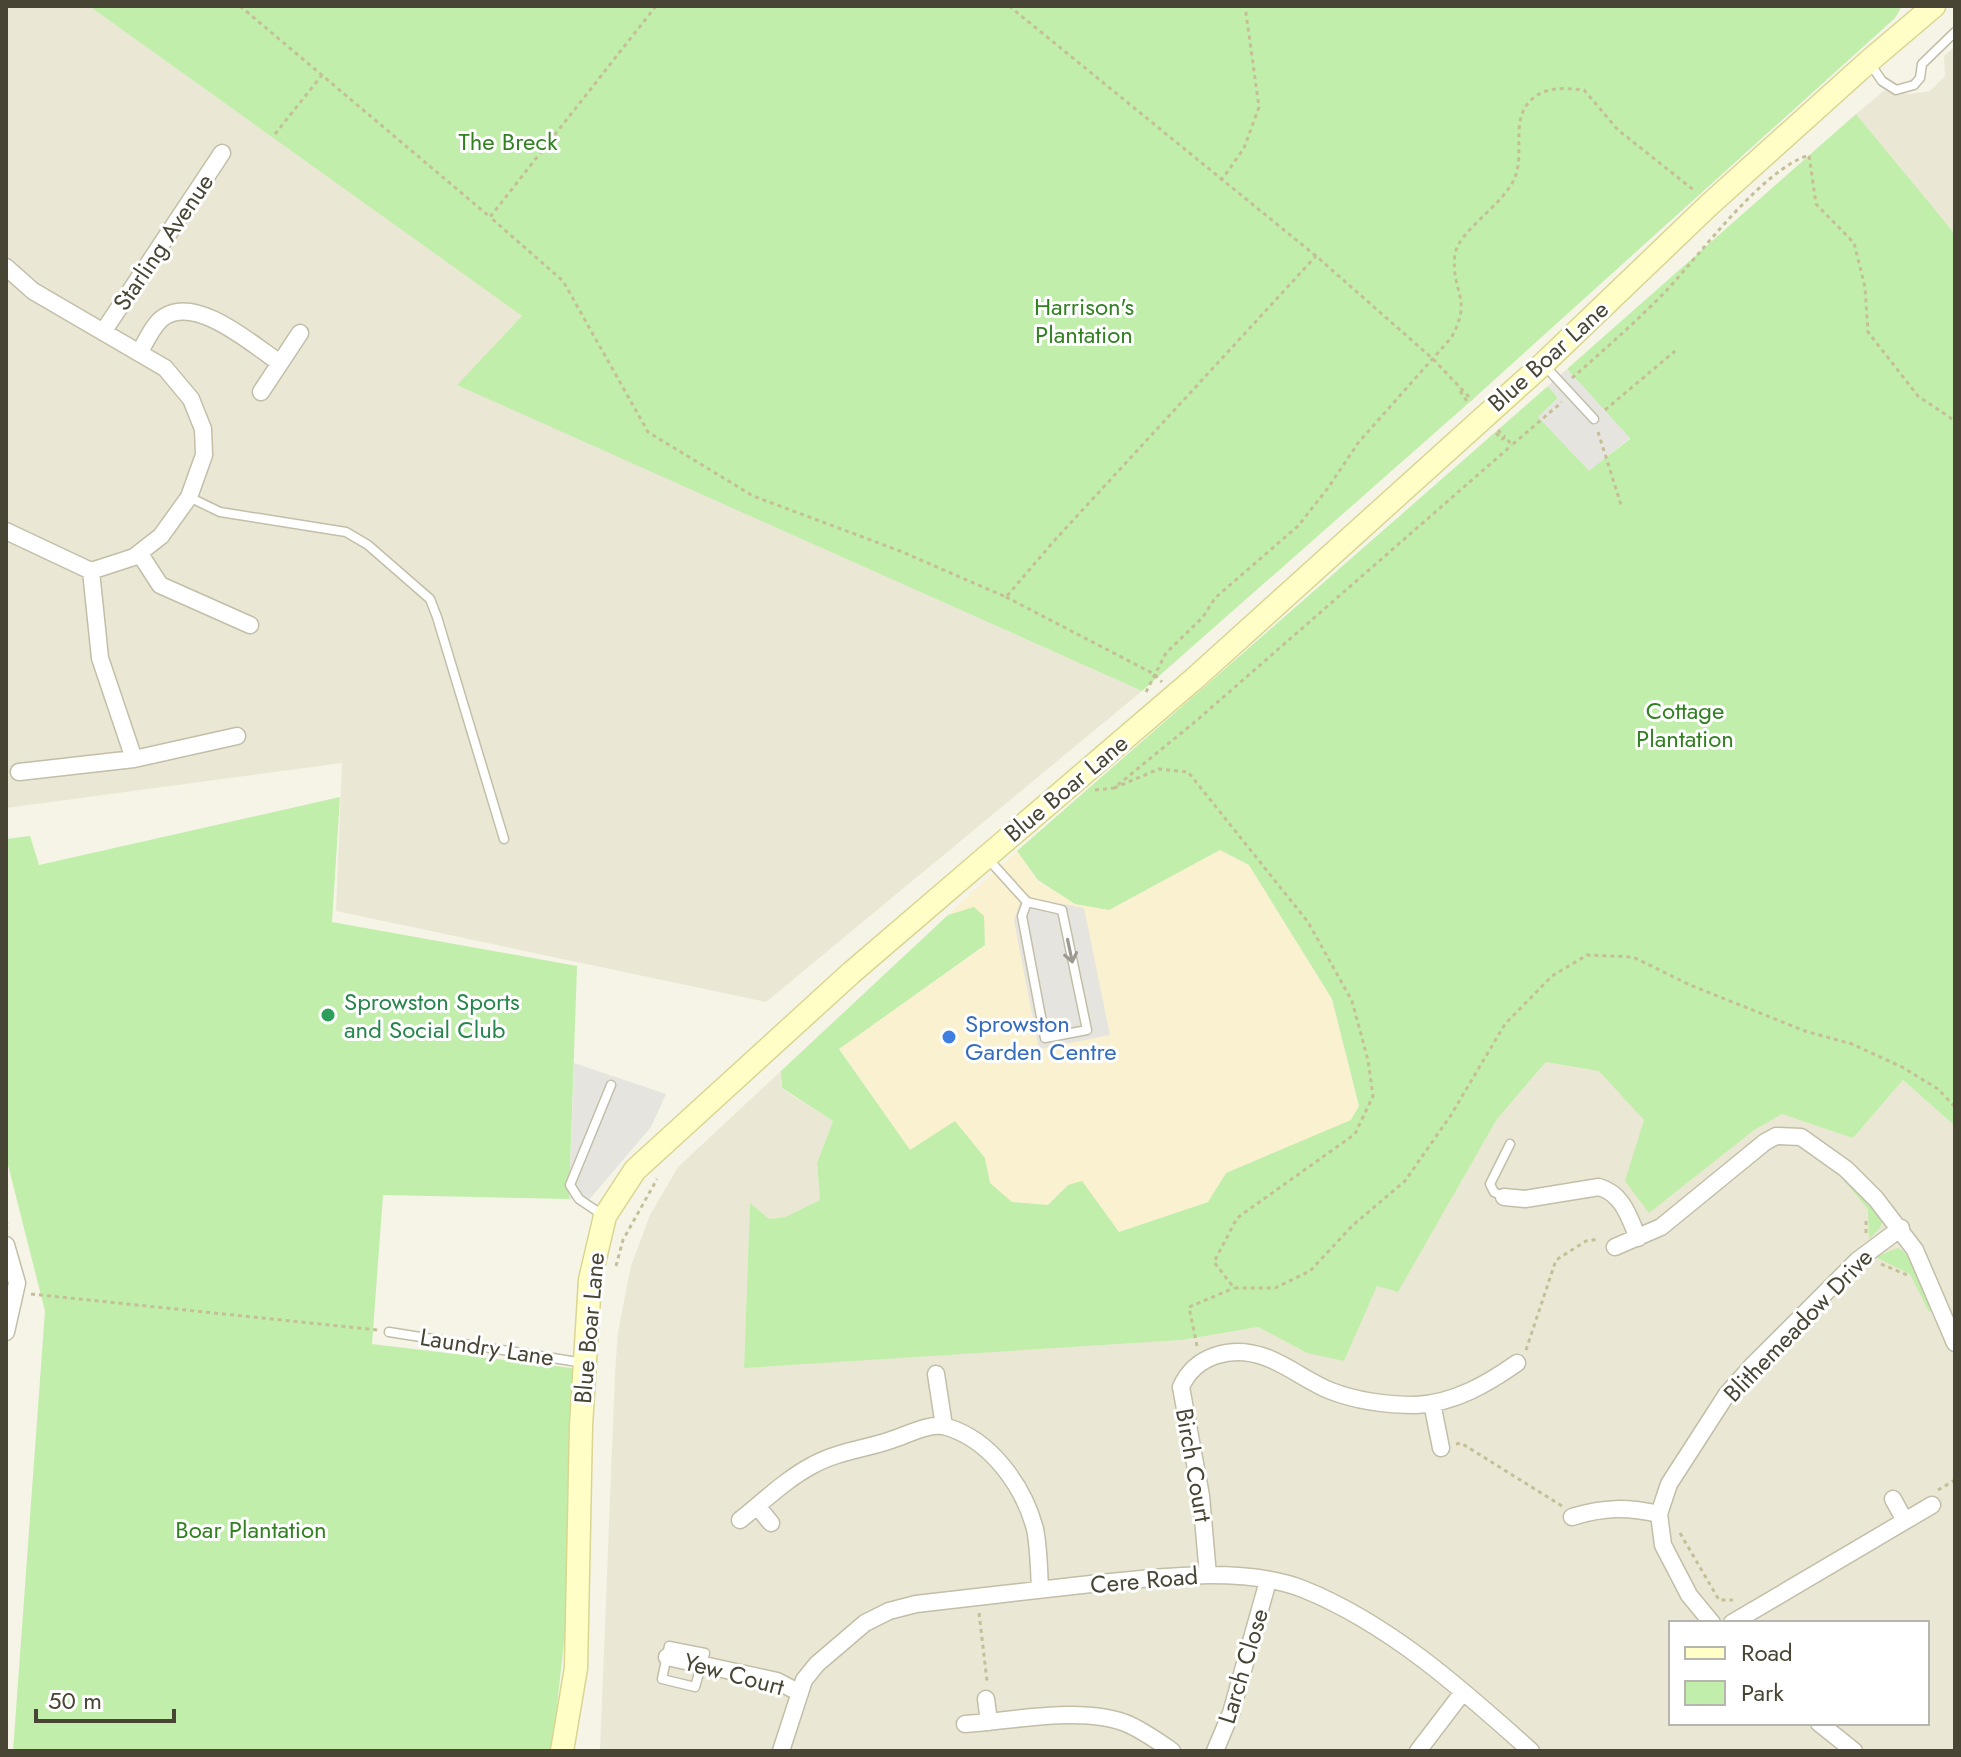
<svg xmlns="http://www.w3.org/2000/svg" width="1961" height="1757" viewBox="0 0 1961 1757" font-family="Jost,sans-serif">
<rect width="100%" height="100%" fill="#f5f4e7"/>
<path fill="#eae8d4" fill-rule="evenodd" d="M6,6H89L522,316L458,385L1142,691L766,1002L336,911L342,763L6,808Z
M1955,47V234L1856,114L1885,90L1910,94L1930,91L1945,76L1944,56Z
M1614,983L1853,1138L1903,1080L1955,1126V1751H600L615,1373L618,1332L631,1266L650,1215L678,1167L781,1071L782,1089L833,1121L817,1163L820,1200L785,1217L769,1219L750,1204L744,1367L1182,1340L1258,1327L1307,1353L1378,1286L1398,1292L1497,1119ZM1671,1623H1927V1723H1671Z"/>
<path fill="#f9f1cf" d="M1220,850L1249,865L1332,999L1359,1106L1351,1121L1226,1173L1208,1202L1118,1232L1068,1185L1048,1205L1012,1202L990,1183L985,1158L910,1151L839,1048L985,946L974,908L948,915L1017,851L1038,881L1075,904L1109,910Z"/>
<path fill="#c1eeab" d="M89,6H1902L1895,18L1472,400L1142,691L457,385L522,316Z
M1856,114L1955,234V1126L1903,1080L1853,1138L1782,1114L1754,1130L1649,1213L1625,1181L1644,1120L1599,1071L1546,1062L1497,1119L1398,1292L1377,1286L1344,1361L1307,1353L1258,1327L1182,1340L744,1368L750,1203L769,1219L785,1217L820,1200L817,1163L833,1121L782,1088L781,1071L948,915L974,907L984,916L985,945L839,1049L910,1150L955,1121L985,1158L990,1183L1012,1202L1048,1205L1068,1185L1082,1181L1119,1232L1208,1202L1226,1173L1351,1120L1359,1106L1332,999L1249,865L1220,850L1109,910L1075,904L1038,880L1017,851L1548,386L1558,398L1539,416L1589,470L1630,439L1567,369Z
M340,797L332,922L577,966L569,1199L383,1195L372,1344L572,1368L571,1578L552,1751H13L45,1311L6,1157V839L30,836L39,865Z
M1839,1175L1858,1189L1883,1218L1880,1228L1869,1239L1868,1209Z
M1898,1248C1918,1259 1925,1290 1933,1310L1929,1312L1910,1274L1875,1257Z"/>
<path fill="#e6e4df" d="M1567,369L1630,438L1589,471L1538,417L1558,398L1548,386Z
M1022,896L1084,908L1110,1035L1039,1049L1014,921Z
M574,1063L666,1094L651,1127L588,1201L569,1199Z"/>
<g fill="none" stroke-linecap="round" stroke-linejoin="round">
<g stroke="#c2bea8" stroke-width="11">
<path id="lane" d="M1869,62L1882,81L1896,90L1914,85L1920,78L1922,64L1955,32
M1544,365L1594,419
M189,497L220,512L346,532L368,545L430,599L437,617L504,839
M989,860L1027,902L1062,910L1087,1030L1045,1038L1022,916L1027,902
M1504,1197L1494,1192L1490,1184L1510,1144
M604,1216L579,1199L570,1185L611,1085
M389,1332L584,1363
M669,1646L705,1653L695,1687L662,1679Z"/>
</g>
<g stroke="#c2bea8" stroke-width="19">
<path id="street" d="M6,267L33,291L165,368L191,399L203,429L204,455L189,497L161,536L134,557L91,571L6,531
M103,332L222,153
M139,353C146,342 153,324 164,317C197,295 253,345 280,363
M261,392L300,333
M140,554L160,585L250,625
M134,759L237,736
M19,772L134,759L100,658L91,571
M1504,1197L1525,1199L1599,1187C1623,1194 1629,1217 1638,1238
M6,1245L17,1283L6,1332
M1615,1247L1661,1227L1765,1142L1776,1136L1801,1137L1846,1169L1876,1199L1915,1250L1955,1343
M936,1374L944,1426
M1432,1403L1441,1448
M1893,1499L1905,1521
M757,1506L771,1523
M1572,1517C1604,1507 1628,1507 1659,1514
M740,1520C763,1502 786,1479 813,1465C838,1451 867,1449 894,1439C909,1434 931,1422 947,1427C991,1440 1024,1487 1035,1529C1039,1549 1039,1571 1040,1590
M1208,1575L1201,1496L1181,1387C1195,1355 1232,1345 1265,1357C1288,1365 1308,1382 1331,1391C1357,1401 1388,1405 1416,1405C1455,1403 1487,1384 1517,1363
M1712,1623L1689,1595L1663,1545L1659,1514L1669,1484L1727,1394L1751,1367L1858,1260L1901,1228
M1732,1623L1932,1505
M667,1657L777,1681L800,1693
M986,1699L989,1722
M1819,1723L1854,1751
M965,1724C1012,1721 1086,1705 1130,1725C1145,1732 1159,1742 1172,1751
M781,1751L804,1680L817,1664L865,1623L889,1611L916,1604C968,1598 1021,1592 1073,1586C1140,1579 1240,1564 1303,1589C1390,1624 1463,1690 1531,1751
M1215,1751L1231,1713L1268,1581
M1418,1751L1463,1692"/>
</g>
<g stroke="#d9d691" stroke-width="25">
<path id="secondary" d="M562,1751L576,1668L581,1426L590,1280L605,1216L635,1170L851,973L1194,679L1543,364L1709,205L1868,62L1934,6"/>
</g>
<path stroke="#c5bf98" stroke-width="3" stroke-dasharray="4 4" stroke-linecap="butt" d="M240,6L490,217
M656,6L490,217L563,281L648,432L753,496L900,551L1006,597L1054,541L1316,256
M1009,6L1316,256L1433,359L1472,400
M275,134L322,75
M1221,181L1244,148L1259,107L1245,6
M1572,378C1604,350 1637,321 1667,290C1702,252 1762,170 1809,155L1816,204L1854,243L1865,287L1868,332L1918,396L1955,421
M1460,391L1469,404
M1605,410L1675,351
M1498,430L1505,437
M1598,432L1622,508
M1496,433L1502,439L1505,437L1512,445L1562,402
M1006,597L1154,674L1162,682
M1146,692L1166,653L1203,617L1215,598L1298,526L1328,488L1358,443L1451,338C1474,298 1450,291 1455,254C1459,230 1505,204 1515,177C1525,153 1510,120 1531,100C1546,86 1565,88 1584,90L1618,130L1695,191
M1114,788L1159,769L1188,772L1308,922L1352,1001L1368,1060L1373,1096L1355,1134L1237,1218L1214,1262L1234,1288H1275L1310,1271L1353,1225L1405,1181L1451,1115L1505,1024L1552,976L1587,955L1633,957L1690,985L1805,1031L1852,1044L1902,1067L1938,1089L1955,1107
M1095,790L1114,788L1196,721L1512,445
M6,1220L8,1228
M1866,1233V1217
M1881,1264L1907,1275
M616,1266L623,1240L657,1179
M31,1294L378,1330
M1197,1346L1189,1307L1234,1288
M1526,1350L1556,1260L1586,1241L1599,1239
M1456,1444L1461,1443L1562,1506
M1938,1490L1955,1480
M1680,1533L1719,1600H1733
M979,1613L987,1681"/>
<use href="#lane" stroke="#fff" stroke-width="8"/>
<use href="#street" stroke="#fff" stroke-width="16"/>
<use href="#secondary" stroke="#fffec7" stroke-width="22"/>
</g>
<defs><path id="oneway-shaft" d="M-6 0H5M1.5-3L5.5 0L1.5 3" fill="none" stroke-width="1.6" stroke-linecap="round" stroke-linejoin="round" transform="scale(2)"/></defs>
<use stroke="#9b9990" href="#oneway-shaft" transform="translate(1070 951) rotate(78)"/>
<circle fill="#2e9e5b" stroke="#fff" stroke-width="3" cx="328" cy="1015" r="8"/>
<circle fill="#3f7fe0" stroke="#fff" stroke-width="3" cx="949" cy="1037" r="8"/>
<g text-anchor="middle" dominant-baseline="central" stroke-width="6" stroke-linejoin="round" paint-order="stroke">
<g font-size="24" fill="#318121" stroke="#fff">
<text x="508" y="141">The Breck</text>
<text x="1084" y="306">Harrison's<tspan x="1084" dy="28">Plantation</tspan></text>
<text x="1685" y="710">Cottage<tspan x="1685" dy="28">Plantation</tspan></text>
<text x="251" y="1529">Boar Plantation</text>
</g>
<g font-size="24" fill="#494535" stroke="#fff">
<text transform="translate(163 242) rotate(-56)">Starling Avenue</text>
<text transform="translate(1548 356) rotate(-42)">Blue Boar Lane</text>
<text transform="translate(1066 788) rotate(-40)">Blue Boar Lane</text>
<text transform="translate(1798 1325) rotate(-46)">Blithemeadow Drive</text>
<text transform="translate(589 1328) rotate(-85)">Blue Boar Lane</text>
<text transform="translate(487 1347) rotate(9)">Laundry Lane</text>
<text transform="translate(1194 1465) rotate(80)">Birch Court</text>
<text transform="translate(1144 1580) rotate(-5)">Cere Road</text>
<text transform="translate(1243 1666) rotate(-73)">Larch Close</text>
<text transform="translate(734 1674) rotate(15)">Yew Court</text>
</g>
<g font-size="24" fill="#27864d" stroke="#fff" text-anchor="start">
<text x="344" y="1001">Sprowston Sports<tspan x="344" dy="28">and Social Club</tspan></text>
</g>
<g font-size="24" fill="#366cbe" stroke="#fff" text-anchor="start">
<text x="965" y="1023">Sprowston<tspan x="965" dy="28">Garden Centre</tspan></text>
</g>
</g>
<rect width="1961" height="1757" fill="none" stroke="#494535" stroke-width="16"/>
<rect x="1669" y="1621" width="260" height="104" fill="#ffffff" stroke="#b6b5ae" stroke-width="2"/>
<rect x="1685" y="1647" width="40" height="12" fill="#fffec7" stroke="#b6b5ae" stroke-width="2"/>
<text x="1741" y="1661" font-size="24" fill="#494535">Road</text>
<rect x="1685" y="1681" width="40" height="24" fill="#c1eeab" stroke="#b6b5ae" stroke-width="2"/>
<text x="1741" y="1701" font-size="24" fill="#494535">Park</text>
<path d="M36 1709v12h138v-12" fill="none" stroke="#494535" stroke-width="4"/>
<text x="48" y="1709" font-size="24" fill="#494535" stroke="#ffffff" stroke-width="6" paint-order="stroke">50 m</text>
</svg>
